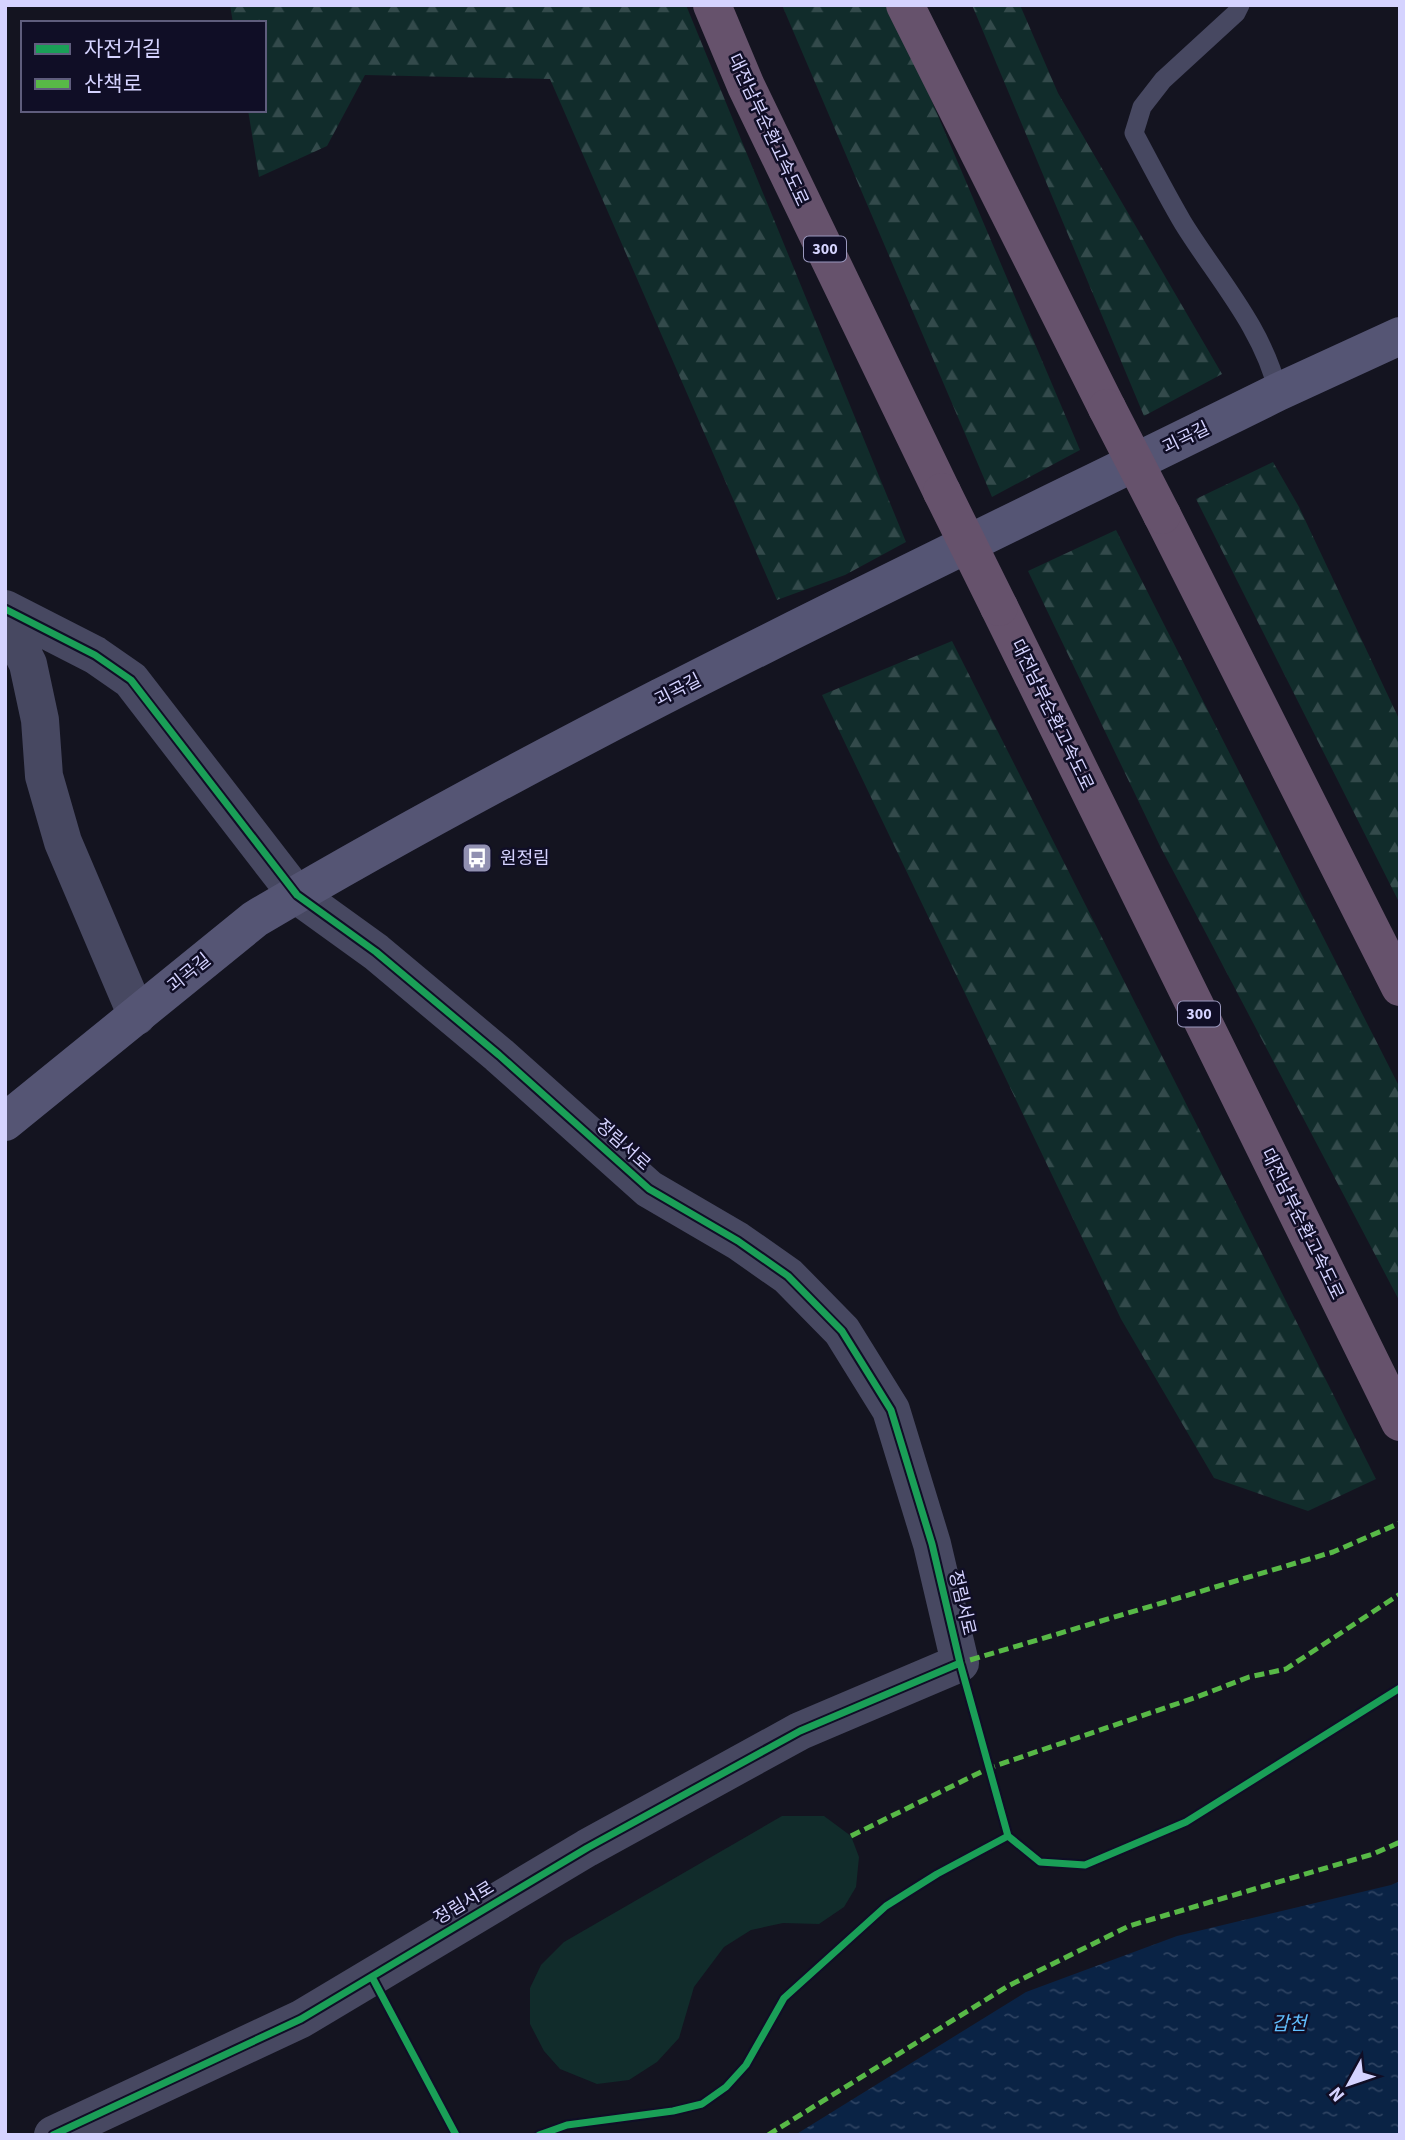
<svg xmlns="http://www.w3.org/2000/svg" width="1405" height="2140" viewBox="0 0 1405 2140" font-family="'Source Sans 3','Noto Sans KR',sans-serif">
<defs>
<pattern id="forest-firs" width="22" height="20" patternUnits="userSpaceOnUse" patternTransform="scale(1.75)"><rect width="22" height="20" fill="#112c2b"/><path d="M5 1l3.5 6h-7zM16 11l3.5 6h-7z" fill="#334a4b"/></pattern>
<pattern id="water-ripples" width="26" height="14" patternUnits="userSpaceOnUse" patternTransform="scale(1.75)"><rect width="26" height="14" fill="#0a2345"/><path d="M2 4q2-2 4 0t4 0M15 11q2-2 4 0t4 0" fill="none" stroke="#2d4261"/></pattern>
</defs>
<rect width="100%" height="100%" fill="#141420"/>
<path fill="url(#forest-firs)" d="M230,5H686L906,542L845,575L777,600L550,79L365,75L327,146L259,177L248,110H264V23H233Z
M782,5H891L1080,450L992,497Z
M972,5H1020L1058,93L1222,374L1144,416Z
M1273,462L1299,507L1400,721V904L1196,499Z
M1116,530L1400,1088V1302L1160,846L1028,571Z
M952,641L1376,1479L1308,1511L1214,1478L1121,1319L822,695Z"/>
<path fill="#112c2b" d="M782,1816H824L851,1836L859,1857L856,1887L844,1907L819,1924L783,1923L751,1930L724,1947L694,1987L679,2038L657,2062L629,2080L597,2084L560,2069L544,2051L530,2024V1988L541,1965L564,1942Z"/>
<path fill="url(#water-ripples)" d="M1400,1881V2135H795L1026,1992L1177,1936L1391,1885Z"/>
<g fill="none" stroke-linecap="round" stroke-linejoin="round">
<path stroke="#474861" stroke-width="19" d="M1240,5L1236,13L1163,80L1142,107L1134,133C1150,163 1166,194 1183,223C1217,278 1263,328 1278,392"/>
<path stroke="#474861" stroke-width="38" d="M5,609L95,655L131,680L297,895L376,952L499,1055L649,1189L738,1241L788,1276L842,1331L891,1410L932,1544L960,1663L800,1731L587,1848L301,2019L53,2135
M5,618L28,664L40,720L44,776L63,842L137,1016"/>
<path stroke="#555574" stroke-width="38" d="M5,1122L255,919C585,724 934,562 1278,392L1400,336"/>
<path stroke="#66526c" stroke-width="38" d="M712,5L746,86L942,492
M905,5L1107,408
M1162,515L1400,987
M999,607L1400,1422"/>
<path stroke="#66526c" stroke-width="38" d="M1107,408L1162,515
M942,492L999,607"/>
<path stroke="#58b947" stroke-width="5" stroke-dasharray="10 5" stroke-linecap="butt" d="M962,1667L960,1663L1333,1552L1400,1523
M851,1836L989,1768L1194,1698L1249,1677L1286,1669L1400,1594
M768,2135L1008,1986L1129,1926L1373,1854L1400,1842"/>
<g stroke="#100e26" stroke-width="11">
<path id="cycleway" d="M5,609L95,655L131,680L297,895L376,952L499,1055L649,1189L738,1241L788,1276L842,1331L891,1410L932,1544L960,1663L800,1731L587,1848L301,2019L53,2135
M960,1663L1008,1836L1040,1862L1085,1865L1186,1822L1400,1688
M372,1977L456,2135
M539,2135L567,2125L673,2111L702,2104L726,2087L746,2065L784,1998L886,1906L937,1874L1008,1836"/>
</g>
<use href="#cycleway" stroke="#1a9f57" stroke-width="7"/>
</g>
<defs>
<g id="bus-square" transform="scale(1.575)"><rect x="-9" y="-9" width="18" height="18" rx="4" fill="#9190b1" stroke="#100e26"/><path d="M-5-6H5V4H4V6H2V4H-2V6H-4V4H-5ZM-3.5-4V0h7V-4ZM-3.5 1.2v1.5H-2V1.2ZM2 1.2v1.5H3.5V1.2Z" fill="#fff"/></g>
</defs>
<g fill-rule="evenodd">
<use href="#bus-square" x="477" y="858"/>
</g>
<g text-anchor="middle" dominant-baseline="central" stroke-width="5" stroke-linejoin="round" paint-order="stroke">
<g fill="#100e26" stroke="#9a98be" stroke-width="2">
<rect x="804" y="236.5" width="42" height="25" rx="5"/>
<rect x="1178" y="1001.5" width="42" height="25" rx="5"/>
</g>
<g font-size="16" font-weight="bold" fill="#d5d3ff">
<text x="825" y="249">300</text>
<text x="1199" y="1014">300</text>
</g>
<g font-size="18" fill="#d5d3ff" stroke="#100e26">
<text transform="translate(768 130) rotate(65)">대전남부순환고속도로</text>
<text transform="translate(1186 438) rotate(-26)">괴곡길</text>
<text transform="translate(678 690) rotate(-27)">괴곡길</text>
<text transform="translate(1052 715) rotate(64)">대전남부순환고속도로</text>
<text transform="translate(189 973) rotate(-39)">괴곡길</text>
<text transform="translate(623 1145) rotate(42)">정림서로</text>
<text transform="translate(1302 1224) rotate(64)">대전남부순환고속도로</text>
<text transform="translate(962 1603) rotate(77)">정림서로</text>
<text transform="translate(464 1903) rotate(-31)">정림서로</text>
</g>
<g font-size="18" fill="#d5d3ff" stroke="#100e26" text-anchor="start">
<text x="500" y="858">원정림</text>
</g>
<g font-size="19" font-style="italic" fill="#61bfff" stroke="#100e26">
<text x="1289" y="2024">갑천</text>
</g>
</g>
<rect width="1405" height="2140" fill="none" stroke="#d5d3ff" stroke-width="14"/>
<rect x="21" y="21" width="245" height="91" fill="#100e26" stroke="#5f5d7d" stroke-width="2"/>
<rect x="35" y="44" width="35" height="10" fill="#1a9f57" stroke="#5f5d7d" stroke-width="2"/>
<text x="84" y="56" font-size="21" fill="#d5d3ff">자전거길</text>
<rect x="35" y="79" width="35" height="10" fill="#58b947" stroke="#5f5d7d" stroke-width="2"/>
<text x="84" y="91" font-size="21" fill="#d5d3ff">산책로</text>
<g transform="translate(1349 2084) rotate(230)" stroke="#100e26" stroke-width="5" paint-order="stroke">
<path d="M0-5L12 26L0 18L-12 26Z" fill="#d5d3ff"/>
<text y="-10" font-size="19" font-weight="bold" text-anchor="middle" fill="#d5d3ff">N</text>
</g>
</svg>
